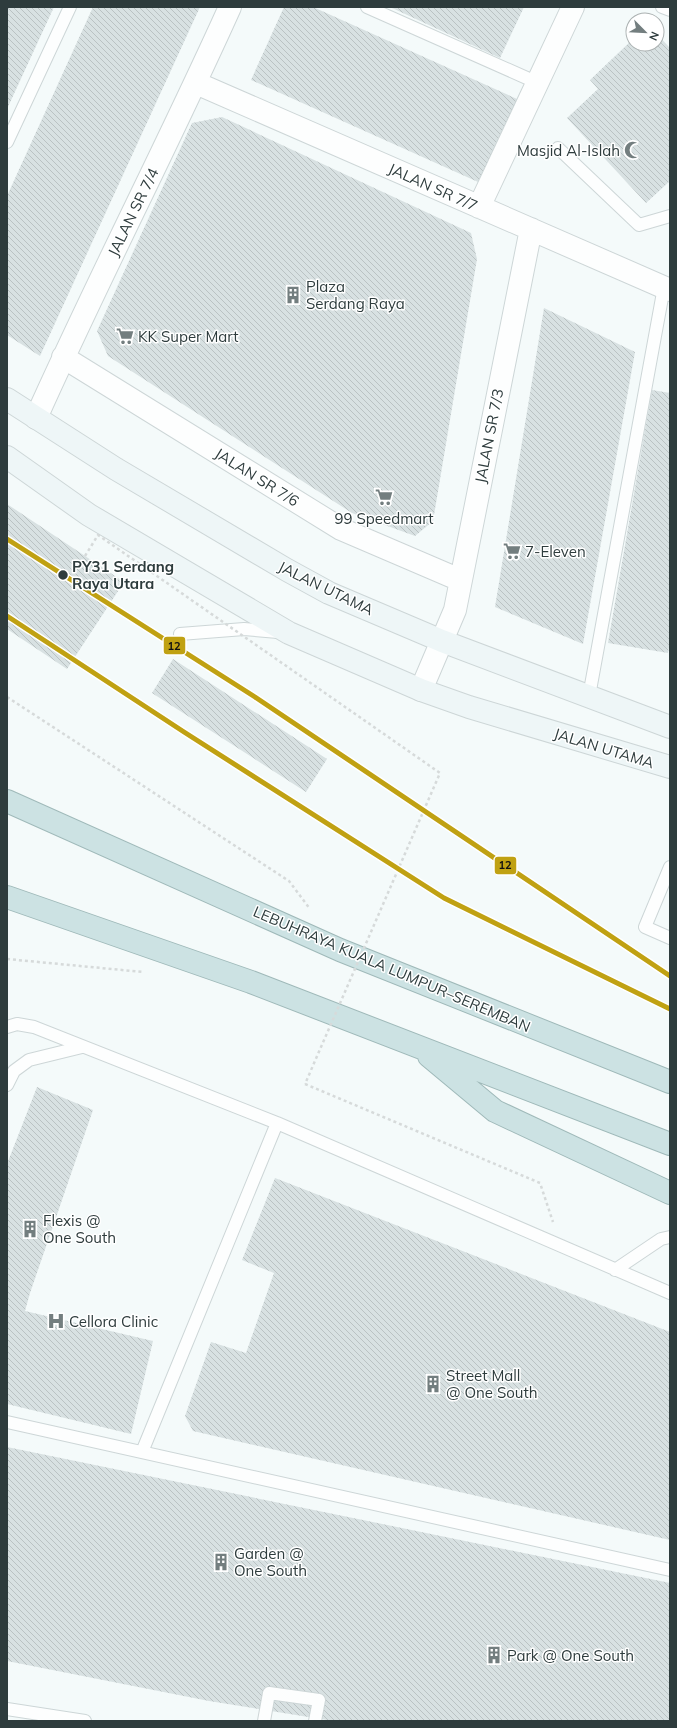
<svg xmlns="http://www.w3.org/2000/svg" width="677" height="1728" viewBox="0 0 677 1728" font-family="Mulish,sans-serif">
<defs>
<pattern id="building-back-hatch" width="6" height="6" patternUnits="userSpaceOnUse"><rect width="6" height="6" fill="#d8e1e2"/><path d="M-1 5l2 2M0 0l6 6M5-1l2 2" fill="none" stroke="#bac2c3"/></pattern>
</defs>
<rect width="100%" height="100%" fill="#f4fafa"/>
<path fill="url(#building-back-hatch)" d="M7,7H54L7,109Z
M93,7H200L40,356L7,335V196Z
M284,7H313L526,103L487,186L251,80Z
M390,7H524L500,58Z
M657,34L669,47L670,46V181L646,203L567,118L598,89L590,80L633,39V44H641L644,47L647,44H657Z
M222,117L471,233L477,259L433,521L415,536L352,513L108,356L97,331L192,123Z
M544,308L635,352L583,644L495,607Z
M652,390L670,393V642L668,653L608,643Z
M7,504L124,582L67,669L7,629Z
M173,659L327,759L306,792L152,693Z
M37,1087L93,1110L30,1293L25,1311L153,1341L131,1434L7,1404V1164Z
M275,1178L670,1332V1540L193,1431L185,1416L211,1342L246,1353L274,1273L242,1260Z
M7,1447L670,1583V1721H333L209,1701L7,1661Z"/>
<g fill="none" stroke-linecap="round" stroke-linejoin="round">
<g stroke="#cdd6d7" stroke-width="14">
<path id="lane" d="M367,7L538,83
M662,7L670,10
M7,142L70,7
M558,148L639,225L670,216
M180,634L244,629L278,632
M589,696L664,287
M670,867L645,927L670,938
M7,1027L17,1024L34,1027L277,1123L670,1293
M7,1085L14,1071L29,1060L82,1047
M615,1270L661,1239L670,1237
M7,1422L670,1570
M142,1452L277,1123
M7,1709L85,1721
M264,1721L269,1693L319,1700L315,1721"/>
</g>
<g stroke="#cdd6d7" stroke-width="24">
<path id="street" d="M196,83L670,290
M479,207L573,7
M63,357L341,529L460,580
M36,418C98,279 168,145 230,7
M421,690L455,610L531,229"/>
</g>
<g stroke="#cdd6d7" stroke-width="24">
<path id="secondary" d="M7,399L116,469L287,570L329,593L442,641L670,727
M7,457L89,515L289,633L421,690L469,707L670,767"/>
</g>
<g stroke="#9fb9b9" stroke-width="24">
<path id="highway" d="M7,801L340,950L670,1082
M7,897L251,982L670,1144
M429,1056L495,1111L670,1193"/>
</g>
<path stroke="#d6dada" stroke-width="2.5" stroke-dasharray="3 3" stroke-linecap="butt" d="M7,697L289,881L310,909
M7,959L143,972
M305,1084L540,1183L553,1222"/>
<use href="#lane" stroke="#fdfefe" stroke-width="12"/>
<use href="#street" stroke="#fdfefe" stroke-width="22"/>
<use href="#secondary" stroke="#eef6f7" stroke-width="22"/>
<use href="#highway" stroke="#cce2e3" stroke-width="22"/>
<path stroke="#d6dada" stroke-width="2.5" stroke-dasharray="3 3" stroke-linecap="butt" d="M85,556L98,535L440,773L305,1084"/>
<g stroke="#fff" stroke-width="8">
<path id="metro-1" d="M7,539L255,697L670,976
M7,616L184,732L444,898L670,1009"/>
</g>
<use href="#metro-1" stroke="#c0a112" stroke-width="5"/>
</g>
<defs>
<g id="mosque-bare" transform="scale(1.38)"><path d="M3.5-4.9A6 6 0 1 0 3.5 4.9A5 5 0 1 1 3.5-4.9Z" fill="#737e7f" stroke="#fff" stroke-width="2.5" paint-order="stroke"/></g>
<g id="building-bare" transform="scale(1.38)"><path d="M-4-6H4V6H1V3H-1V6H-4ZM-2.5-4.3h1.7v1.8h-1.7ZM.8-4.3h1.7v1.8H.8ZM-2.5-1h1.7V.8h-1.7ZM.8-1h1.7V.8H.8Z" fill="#737e7f" stroke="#fff" stroke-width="2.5" paint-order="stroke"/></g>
<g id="supermarket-bare" transform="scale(1.38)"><path d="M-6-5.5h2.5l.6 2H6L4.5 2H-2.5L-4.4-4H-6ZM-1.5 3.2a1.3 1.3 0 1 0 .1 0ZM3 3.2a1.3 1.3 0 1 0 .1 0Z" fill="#737e7f" stroke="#fff" stroke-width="2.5" paint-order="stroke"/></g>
<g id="hospital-bare" transform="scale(1.38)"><path d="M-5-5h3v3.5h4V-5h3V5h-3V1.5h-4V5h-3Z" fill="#737e7f" stroke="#fff" stroke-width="2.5" paint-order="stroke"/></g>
</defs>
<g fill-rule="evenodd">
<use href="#mosque-bare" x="633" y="150"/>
<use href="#building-bare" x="293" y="295"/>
<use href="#supermarket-bare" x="125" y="336"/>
<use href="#supermarket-bare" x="384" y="497"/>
<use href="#supermarket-bare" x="512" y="551"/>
<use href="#building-bare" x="30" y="1229"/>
<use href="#hospital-bare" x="56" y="1321"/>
<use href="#building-bare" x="433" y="1384"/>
<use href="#building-bare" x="221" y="1562"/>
<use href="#building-bare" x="494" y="1655"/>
</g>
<circle fill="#2e3c3d" stroke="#fff" stroke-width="1.5" cx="63" cy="575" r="5.5"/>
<g text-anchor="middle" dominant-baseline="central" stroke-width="3" stroke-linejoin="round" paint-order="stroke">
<g font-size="15" fill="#2e3c3d" stroke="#fff" text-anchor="start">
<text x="620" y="150" text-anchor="end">Masjid Al-Islah</text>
<text x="306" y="286">Plaza<tspan x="306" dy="17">Serdang Raya</tspan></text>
<text x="138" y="336">KK Super Mart</text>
<text x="384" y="518" text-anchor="middle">99 Speedmart</text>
<text x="525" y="551">7-Eleven</text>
<text x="43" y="1220">Flexis @<tspan x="43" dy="17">One South</tspan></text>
<text x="69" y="1321">Cellora Clinic</text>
<text x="446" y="1375">Street Mall<tspan x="446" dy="17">@ One South</tspan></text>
<text x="234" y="1553">Garden @<tspan x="234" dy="17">One South</tspan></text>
<text x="507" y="1655">Park @ One South</text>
</g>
<g font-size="15" fill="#2e3c3d" stroke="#fff">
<text transform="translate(433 187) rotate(24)">JALAN SR 7/7</text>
<text transform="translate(133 212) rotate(-64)">JALAN SR 7/4</text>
<text transform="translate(489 436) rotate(-79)">JALAN SR 7/3</text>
<text transform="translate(257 477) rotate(32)">JALAN SR 7/6</text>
<text transform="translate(326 588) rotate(26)">JALAN UTAMA</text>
<text transform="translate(604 748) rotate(17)">JALAN UTAMA</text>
<text transform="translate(392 969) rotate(23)">LEBUHRAYA KUALA LUMPUR–SEREMBAN</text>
</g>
<g font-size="15" font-weight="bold" fill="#2e3c3d" stroke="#fff" text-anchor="start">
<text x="72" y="566">PY31 Serdang<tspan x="72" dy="17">Raya Utara</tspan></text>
</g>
</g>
<g stroke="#fff" stroke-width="1.5">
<rect x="163" y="636" width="23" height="19" rx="4" fill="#c0a112"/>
<rect x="494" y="856" width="23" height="19" rx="4" fill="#c0a112"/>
</g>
<g font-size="11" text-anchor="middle" font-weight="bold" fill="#111">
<text x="174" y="650">12</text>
<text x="505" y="869">12</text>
</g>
<rect width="677" height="1728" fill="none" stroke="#2e3c3d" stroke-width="16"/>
<g transform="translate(645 32) rotate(114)"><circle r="19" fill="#ffffff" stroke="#abb1b1"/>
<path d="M0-3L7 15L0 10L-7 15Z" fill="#737e7f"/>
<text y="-6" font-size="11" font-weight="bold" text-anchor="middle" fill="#2e3c3d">N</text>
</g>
</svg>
